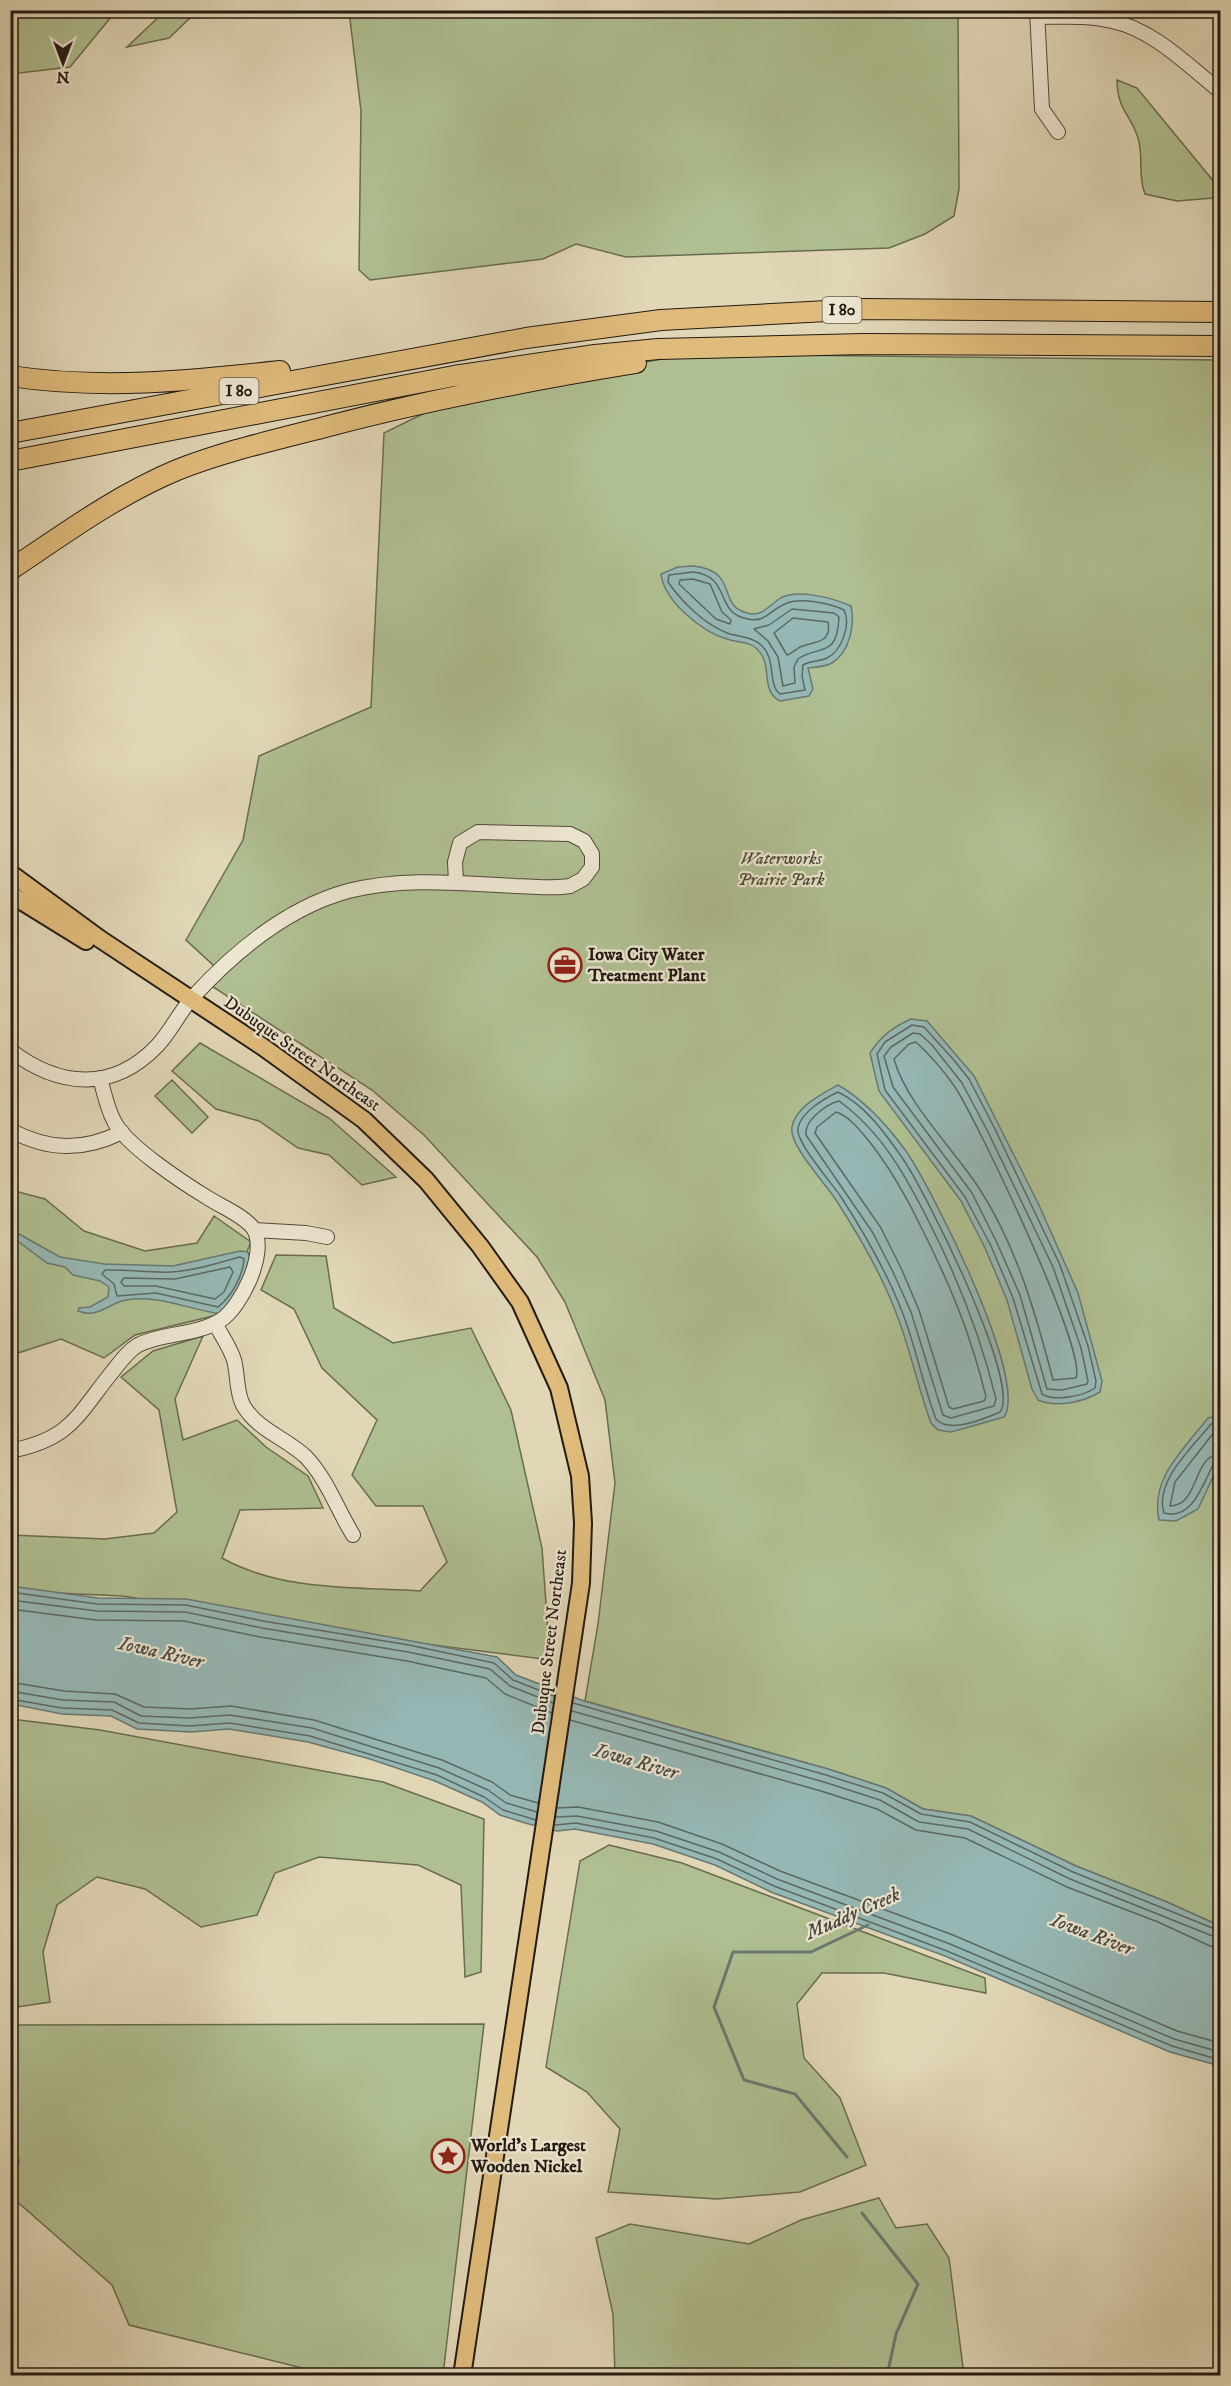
<svg xmlns="http://www.w3.org/2000/svg" width="1231" height="2386" viewBox="0 0 1231 2386" font-family="'IM FELL DW Pica',serif">
<rect width="100%" height="100%" fill="#e1d7b7"/>
<filter id="stains"><feTurbulence type="fractalNoise" baseFrequency=".00333" numOctaves="4"/><feColorMatrix values="0 0 0 0 .2 0 0 0 0 .09 0 0 0 0 .02 0 0 0 .5 -.17"/></filter>
<radialGradient id="worn" r=".72"><stop offset=".6" stop-color="#630" stop-opacity="0"/><stop offset="1" stop-color="#630" stop-opacity=".3"/></radialGradient>
<path fill="#afbf91" stroke="#696c51" stroke-width="1.5" d="M166,10H242V11L239,16L190,18L169,38L127,47Z
M10,11L11,10L116,11L70,67L11,74Z
M349,11H958L959,189L954,216L925,234L889,248L626,257L576,244L543,259L370,280L359,270L361,111Z
M1117,80L1137,88L1215,183L1213,198L1177,201L1145,194C1138,177 1143,160 1139,142C1134,117 1117,112 1117,80Z
M691,354L1220,360V1926L1167,1902L1076,1866L971,1816L923,1809L886,1788L828,1769L585,1701L598,1624L615,1483L605,1400L565,1302L537,1257L424,1135L372,1090L207,983L216,975L213,965L186,940L243,840L259,756L371,707L384,433L463,394Z
M200,1043L329,1118L396,1177L362,1185L329,1155L298,1148L259,1121L216,1109L172,1071Z
M172,1080L208,1117L192,1133L155,1096Z
M11,1190L45,1199L84,1231L145,1251L197,1243L214,1216L251,1242L221,1314L135,1335L104,1358L61,1339L15,1354L11,1358Z
M276,1255L326,1256L334,1308L393,1343L471,1328L511,1410L542,1548L550,1660L363,1636L123,1596L11,1591V1535L105,1539L154,1533L177,1512L159,1410L121,1377L153,1351L203,1336L175,1399L183,1440L237,1420L266,1447L308,1476L323,1508L240,1510L222,1558C281,1591 353,1587 420,1591L447,1562L423,1506H376L352,1475L377,1420L322,1368L294,1309L261,1290Z
M11,1719L100,1730L383,1782L484,1819L481,1972L465,1977L461,1885L418,1865L319,1857L275,1873L257,1915L201,1927L145,1889L97,1877L57,1905L43,1952L50,2002L11,2008Z
M609,1845L682,1863L985,1978L986,1993L884,1973H822L797,2004L804,2058L840,2098L866,2165L800,2192L717,2199L608,2192L620,2129L587,2092L546,2067L580,1861Z
M484,2024L443,2375H330L129,2325L112,2285L13,2198L19,2160L11,2159V2025Z
M879,2198L896,2228L927,2224L949,2258L964,2375H615L613,2314L596,2238L630,2224L749,2244L801,2220Z"/>
<path fill="#96b8b5" stroke="#687973" stroke-width="1.5" d="M693,566C740,571 716,605 747,613C763,617 767,607 779,599C796,588 833,598 851,606C855,624 850,652 832,663C825,667 815,667 808,668L813,689L809,696L780,701C759,690 774,665 757,649C749,641 738,643 727,639C702,632 664,601 661,574L678,567Z
M911,1019L927,1021L974,1076L1038,1203L1078,1293L1102,1381L1100,1392C1084,1402 1056,1408 1038,1400L1032,1389L1007,1300L985,1248L961,1201L879,1091L870,1053C881,1036 893,1027 911,1019Z
M838,1085C866,1101 887,1125 906,1151C932,1189 1029,1380 1004,1417L951,1432L938,1430L931,1423C918,1388 911,1352 898,1318C883,1276 860,1237 836,1200C826,1184 788,1144 792,1127C795,1107 822,1094 838,1085Z
M10,1229L60,1257L104,1264L173,1266L240,1251L248,1252C257,1273 235,1300 221,1314C190,1310 158,1294 126,1300C108,1303 99,1319 78,1311L79,1308L90,1307L108,1297L109,1287L100,1281L73,1275L65,1267L47,1263L11,1236Z
M1220,1416V1462L1198,1509L1176,1521L1159,1520C1150,1478 1184,1449 1208,1418Z
M10,1586L98,1598L186,1599L497,1657L516,1675L584,1701L828,1769L886,1788L923,1809L971,1816L1076,1866L1167,1902L1220,1926V2066L1170,2052L945,1956L771,1892L715,1865L653,1844L575,1829L557,1831L525,1823L500,1815L482,1802L435,1781L370,1759L308,1742L229,1729L191,1732L137,1729L111,1716L62,1714L11,1704Z"/>
<g fill="none" stroke-linecap="round" stroke-linejoin="round">
<path stroke="#5c6963" stroke-width="1.5" d="M693,572C732,576 714,614 748,619C766,623 771,609 785,604C800,597 830,603 844,610C851,624 842,651 827,658C819,662 811,660 803,665L802,676L805,690L780,694C767,684 777,659 761,645C751,636 738,637 727,633C703,623 682,602 668,582L669,575Z
M693,579L710,584L722,612L731,620L730,624L716,619L679,584L680,580Z
M792,609L834,613L839,617C837,660 819,644 798,659L794,667L795,683L783,686L778,657L768,641L754,629L769,625Z
M793,618L828,622C832,645 813,641 800,647C795,650 792,653 787,655L774,633Z
M912,1025L924,1027L953,1059L969,1079L994,1127L1060,1265L1088,1346L1096,1381L1095,1388C1083,1396 1055,1402 1042,1394L1013,1298L991,1246L965,1197L885,1090L877,1054L885,1042Z
M913,1033L920,1034L932,1045L962,1083L987,1130L1053,1267L1081,1348L1088,1381L1087,1384L1062,1390L1047,1389L1020,1295L997,1243L972,1193L893,1087L884,1056L891,1047Z
M916,1042C930,1055 944,1071 955,1087C977,1121 1087,1349 1076,1378L1053,1380C1036,1314 1016,1245 979,1188C953,1148 906,1103 894,1059L909,1044Z
M838,1092C864,1104 885,1133 901,1156C924,1188 1022,1384 1000,1412C984,1419 949,1434 936,1419C923,1385 916,1348 903,1314C887,1272 865,1234 841,1197C832,1183 795,1142 798,1128C801,1112 825,1098 838,1092Z
M839,1101C882,1132 907,1178 930,1224C959,1281 981,1337 996,1399L994,1406L951,1418L943,1415L911,1312L893,1272L873,1233L806,1135C804,1120 827,1104 839,1101Z
M836,1112C851,1117 862,1133 872,1145C892,1171 907,1198 921,1227C950,1284 971,1335 986,1397L984,1401L953,1409L949,1407L919,1310L901,1268L881,1228L815,1133L817,1127Z
M240,1257L244,1259C243,1276 231,1297 218,1307L156,1293L117,1296L114,1284L102,1274L105,1270C126,1269 148,1273 171,1272C194,1271 218,1263 240,1257Z
M230,1267L233,1272L224,1292L215,1299L156,1286H124L121,1282L124,1278L175,1279Z
M1220,1422L1211,1424C1193,1447 1154,1481 1164,1513C1192,1521 1203,1484 1213,1465L1220,1462
M1220,1430L1215,1431L1175,1482L1170,1506C1200,1505 1192,1456 1220,1454
M10,1592L97,1604L186,1605L263,1621L409,1645L494,1663L513,1680L554,1696
M10,1600L97,1611L185,1612L262,1628L408,1652L490,1669L510,1686L553,1703
M10,1609L96,1620L184,1621L260,1637L407,1661L486,1678L505,1694L552,1713
M10,1682L64,1691L115,1694L144,1707L190,1709L231,1706L314,1720L442,1760L492,1782L510,1795L538,1803
M10,1691L63,1700L114,1702L141,1716L190,1718L230,1715L312,1728L439,1768L488,1790L506,1803L537,1812
M10,1699L62,1708L112,1710L139,1723L190,1726L230,1723L310,1736L437,1775L484,1797L503,1810L536,1820
M573,1703L826,1775L883,1793L921,1814L970,1822L1073,1872L1220,1931
M572,1711L824,1782L880,1800L919,1822L968,1829L1070,1879L1220,1939
M570,1720L821,1791L877,1809L916,1830L965,1838L1067,1887L1158,1922L1210,1946L1220,1948
M557,1808L578,1807L658,1822L722,1844L780,1871L953,1935L1177,2031L1220,2043
M556,1817L577,1816L656,1831L719,1852L777,1879L950,1944L1174,2039L1220,2052
M555,1825L576,1823L654,1838L717,1859L774,1886L947,1951L1172,2046L1220,2060"/>
<path stroke="#687973" stroke-width="3" d="M847,2157L795,2094L744,2080L714,2007L733,1952H811L868,1925
M862,2213L918,2284L896,2334L887,2376"/>
<g stroke="#52493a" stroke-width="16">
<path id="minor" d="M1037,10L1042,109L1058,132
M1037,17C1062,17 1088,15 1112,21C1154,30 1187,65 1220,91
M10,1050C58,1087 112,1093 157,1046C171,1031 179,1013 192,998C234,952 286,908 348,891C403,877 459,883 515,886C533,886 552,889 570,886L583,879L592,867V854L584,841L570,834L478,832L460,843L455,862L456,882
M10,1130C49,1151 84,1151 122,1132
M254,1230L306,1233L327,1237
M215,1323C221,1335 230,1347 234,1360C238,1374 236,1392 243,1405C257,1430 286,1438 306,1457C327,1479 337,1509 353,1535
M10,1451C72,1439 77,1415 113,1371C121,1361 128,1351 138,1345C164,1332 196,1336 221,1320C241,1307 269,1251 253,1228C243,1215 222,1207 208,1198C185,1184 125,1145 114,1121C107,1108 104,1092 100,1078"/>
</g>
<g stroke="#231a11" stroke-width="20">
<path id="major" d="M10,873L100,939L263,1047L364,1120L426,1180L480,1246L520,1302L559,1388L580,1476L583,1523L581,1583L462,2376
M10,894L86,941"/>
</g>
<g stroke="#231a11" stroke-width="22">
<path id="highway" d="M10,376C101,390 189,381 280,371
M10,433L526,338L661,320L864,309L1220,312
M10,461L454,376L595,355L658,349L863,344L1220,346
M10,570C64,534 117,495 177,470C225,451 275,440 325,427C428,400 531,380 636,363"/>
</g>
<use href="#minor" stroke="#ece5d0" stroke-width="14"/>
<use href="#major" stroke="#e0bc7c" stroke-width="16"/>
<use href="#highway" stroke="#e0bc7c" stroke-width="20"/>
</g>
<defs>
<g id="office-ring" transform="scale(1.725)"><circle r="9.5" fill="#ece5d0" stroke="#8f2418" stroke-width="1.5"/><path d="M-6-3h4V-5.5h4V-3h4V5H-6ZM-1-4.5V-3h2v-1.5ZM-6 0V1H6V0Z" fill="#8f2418"/></g>
<g id="sight-ring" transform="scale(1.725)"><circle r="9.5" fill="#ece5d0" stroke="#8f2418" stroke-width="1.5"/><path d="M0-6L1.8-2.2L6-1.7L2.9 1.2L3.7 5.4L0 3.3L-3.7 5.4L-2.9 1.2L-6-1.7L-1.8-2.2Z" fill="#8f2418"/></g>
</defs>
<g fill-rule="evenodd">
<use href="#office-ring" x="565" y="965"/>
<use href="#sight-ring" x="448" y="2156"/>
</g>
<g text-anchor="middle" dominant-baseline="central" stroke-width="4.5" stroke-linejoin="round" paint-order="stroke">
<g fill="#ece5d0" stroke="#5f574a" stroke-width="1.5">
<rect x="822.5" y="297" width="39" height="26" rx="4.5"/>
<rect x="219.5" y="378" width="39" height="26" rx="4.5"/>
</g>
<g font-size="16" font-weight="bold" fill="#231a11">
<text x="842" y="310">I 80</text>
<text x="239" y="391">I 80</text>
</g>
<g font-size="18" font-style="italic" fill="#4d4c37" stroke="#ece5d0">
<text x="781" y="859">Waterworks<tspan x="781" dy="21">Prairie Park</tspan></text>
</g>
<g font-size="18" font-weight="bold" fill="#231a11" stroke="#ece5d0" text-anchor="start">
<text x="588" y="955">Iowa City Water<tspan x="588" dy="21">Treatment Plant</tspan></text>
<text x="471" y="2146">World’s Largest<tspan x="471" dy="21">Wooden Nickel</tspan></text>
</g>
<g font-size="18" fill="#231a11" stroke="#ece5d0">
<text transform="translate(302 1054) rotate(35)">Dubuque Street Northeast</text>
<text transform="translate(550 1642) rotate(-83)">Dubuque Street Northeast</text>
</g>
<g font-size="20" font-style="italic" fill="#464942" stroke="#ece5d0">
<text transform="translate(161 1653) rotate(13)">Iowa River</text>
<text transform="translate(636 1762) rotate(16)">Iowa River</text>
<text transform="translate(853 1914) rotate(-24)">Muddy Creek</text>
<text transform="translate(1092 1935) rotate(21)">Iowa River</text>
</g>
</g>
<rect width="1231" height="2386" fill="none" stroke="#e1d7b7" stroke-width="36"/>
<rect x="12" y="12" width="1207" height="2362" fill="none" stroke="#231a11" stroke-width="3"/>
<rect x="18" y="18" width="1195" height="2350" fill="none" stroke="#231a11" stroke-width="1.5"/>
<g transform="translate(63 63) rotate(180)" stroke="#ece5d0" stroke-width="4.5" paint-order="stroke">
<path d="M0-4.5L10 22L0 15L-10 22Z" fill="#231a11"/>
<text y="-9" font-size="16" font-weight="bold" text-anchor="middle" fill="#231a11">N</text>
</g>
<rect width="100%" height="100%" filter="url(#stains)"/>
<rect width="100%" height="100%" fill="url(#worn)"/>
</svg>
